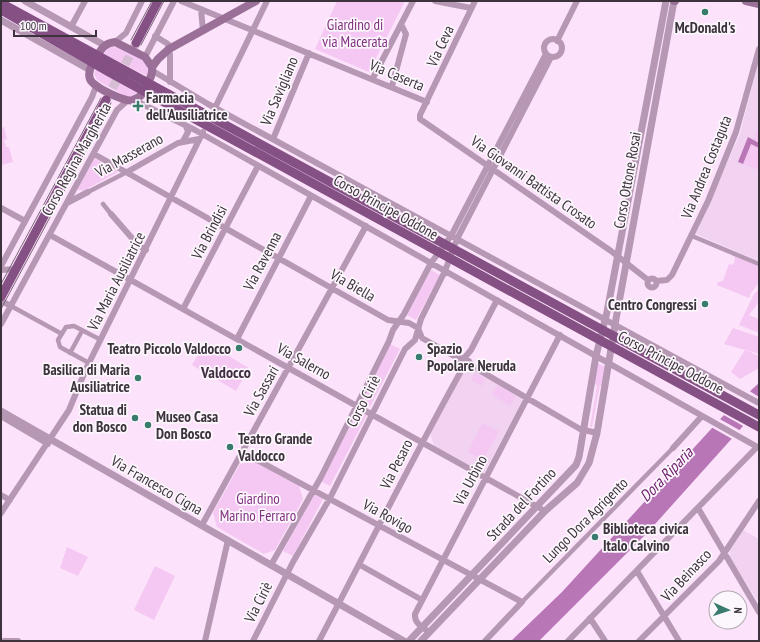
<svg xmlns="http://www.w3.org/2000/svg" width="760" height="642" viewBox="0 0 760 642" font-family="'PT Sans Narrow',sans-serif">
<rect width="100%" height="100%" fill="#fce2fa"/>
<path fill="#f1d2f0" d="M759,60V261L696,234L740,134Z
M475,371L523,399L484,473L434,446L430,433L463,373Z
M743,530L759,539V603L730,558V550Z"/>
<path fill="#f5c8f3" d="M337,1H405L369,72L315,49Z
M109,47C121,45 142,58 148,67L147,76L104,54Z
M96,68L137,93L131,97L126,96L98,81L94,74Z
M759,125V170L738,162L748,137L753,140Z
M4,127L7,139L4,140L6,147H9L13,162L1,165V128Z
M93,157L118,172L83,191L75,189Z
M732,254L759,266V283L751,293L749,298L717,285L718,282L723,281L729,264L732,265L734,263L735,258Z
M431,270L440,275L416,320L407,315Z
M759,289V302L749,315L759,319V333L739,325L754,294Z
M733,328L759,337V354L746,350L759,356V368L740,379L731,372L745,350L724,344Z
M205,342L249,368L236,391L192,365Z
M390,344L400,349L370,407L360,402Z
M597,363L607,368L603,388L600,385L592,427H590L597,386L594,383Z
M475,373L485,379L482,386L471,380Z
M497,385L516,396L510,406L492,395Z
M357,410L367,415L330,486L320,481Z
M482,423L499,431L483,460L468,452Z
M253,461L299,486L303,499L275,550L264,554L217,527L213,513L240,464Z
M314,494L323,499L293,556L283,551Z
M67,547L88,557L78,576L60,568Z
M155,566L175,576L154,620L134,610Z"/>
<path fill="#b876b6" d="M748,137L759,143V148L751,144L743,164L738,162Z
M759,383V413L744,425L647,533L539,641H511L562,592L723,416Z"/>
<path fill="#fce2fa" d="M748,390L759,397V416L745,427L722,414Z
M718,418L741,431L734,440L711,427Z"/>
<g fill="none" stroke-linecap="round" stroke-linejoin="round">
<path stroke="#d6bfd4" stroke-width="9" stroke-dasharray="9 4.5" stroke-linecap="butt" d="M106,100L136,44"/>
<path stroke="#b698b4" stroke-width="4.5" d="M88,192L127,172
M103,204L111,214
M692,236L759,264
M11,306L62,334
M70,353L82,331
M89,363L60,347L58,340L66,327L74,326L101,340
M522,602L673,448"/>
<path stroke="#b698b4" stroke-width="6" d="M181,1L427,102
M435,1L471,8
M475,1L420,115V119L611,251L648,280
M201,9L203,31
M71,27L85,1
M155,36L168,44L170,55V82
M544 48a9 9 0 1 1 18 0a9 9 0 1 1-18 0Z
M557,41L577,1
M115,42L126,33L142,1
M145,57L174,1
M153,71L208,104L759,403
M373,78L413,1
M392,86L406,34L401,24
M134,100L195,130L759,448
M209,120L267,1
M273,139L309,53
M183,141L188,132L186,126
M94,154L388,320L409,323L418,328L422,338L454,356L469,361L472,366L580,429L597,433
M127,172L178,143L199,139
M67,203L88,192
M1,208L25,221
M111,214L138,245L146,250
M50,235L545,511
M1,266L92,97L96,86
M1,270L16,269
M647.5 283a4.5 4.5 0 1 1 9 0a4.5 4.5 0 1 1-9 0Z
M656,281L667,280L672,275L708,201L736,132L759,49
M1,301L11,306
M183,309L258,166
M1,324L117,110L127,101
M237,339L311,196
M1,416L48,444
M673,448L702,416
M242,452L522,602L485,641
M1,495L10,500
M698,508L759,612
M1,513L69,410L86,369L203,132
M202,525L366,226
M271,565L321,477L389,341L393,330L404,314L431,263L451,236L546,54
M360,565L422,600
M637,571L679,641
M590,618L605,641
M429,632C422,627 414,623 415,614L560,335
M4,641H18
M205,641L228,540
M253,641L293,562L330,498L405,349L415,340L421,319L445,271L457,239L551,57
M319,641C366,552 411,461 460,373V363L471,350L497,300
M568,641L757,447
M639,641L719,561L759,501"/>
<path stroke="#b698b4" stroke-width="7" d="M25,1L104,45
M1,20L90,70
M1,411L404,641
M409,641L576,465L579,457L596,356L607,312L666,1
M421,641L545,511L577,483L589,463L597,433L616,319L674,1"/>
<path stroke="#9a6f98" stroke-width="8" d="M674,1H675
M746,1L759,4
M115,42L145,57L152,67C153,74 150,79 147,85C144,92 141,98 133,100C126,103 93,87 90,79C87,71 93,63 97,56C102,48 105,43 115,42Z
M152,67L158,59L169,49L256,1"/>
<path stroke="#855184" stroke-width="9" d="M1,3L759,415
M1,10L109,72L759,427
M136,43L158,1
M1,297L106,100"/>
<path stroke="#766775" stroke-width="1" d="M131,40L152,1
M141,45L164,1
M1,284L101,98
M1,309L111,103"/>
</g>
<g fill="#397c6e" stroke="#fcf7fc" stroke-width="1.5">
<circle cx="705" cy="12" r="4"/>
<path d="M136 100h4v4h4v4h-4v4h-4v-4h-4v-4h4z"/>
<circle cx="705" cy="304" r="4"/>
<circle cx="239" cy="348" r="4"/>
<circle cx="419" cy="357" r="4"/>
<circle cx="138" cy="378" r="4"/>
<circle cx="135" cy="418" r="4"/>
<circle cx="148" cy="425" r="4"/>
<circle cx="230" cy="447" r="4"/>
<circle cx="595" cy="537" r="4"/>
</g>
<g text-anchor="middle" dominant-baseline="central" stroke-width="3.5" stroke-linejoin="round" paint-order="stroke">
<g font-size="15" fill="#813281" stroke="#fcf7fc">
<text x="355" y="24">Giardino di<tspan x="355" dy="17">via Macerata</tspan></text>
<text x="258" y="498">Giardino<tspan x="258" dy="17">Marino Ferraro</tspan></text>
</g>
<g font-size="15" font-weight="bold" fill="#3d333d" stroke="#fcf7fc" text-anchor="start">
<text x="705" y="27" text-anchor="middle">McDonald's</text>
<text x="146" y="97">Farmacia<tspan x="146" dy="17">dell'Ausiliatrice</tspan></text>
<text x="697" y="304" text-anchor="end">Centro Congressi</text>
<text x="231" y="348" text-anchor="end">Teatro Piccolo Valdocco</text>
<text x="427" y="348">Spazio<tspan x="427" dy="17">Popolare Neruda</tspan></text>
<text x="130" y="369" text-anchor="end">Basilica di Maria<tspan x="130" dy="17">Ausiliatrice</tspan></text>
<text x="127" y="409" text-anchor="end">Statua di<tspan x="127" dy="17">don Bosco</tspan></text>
<text x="156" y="416">Museo Casa<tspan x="156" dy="17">Don Bosco</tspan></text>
<text x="238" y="438">Teatro Grande<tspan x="238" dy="17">Valdocco</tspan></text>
<text x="603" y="528">Biblioteca civica<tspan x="603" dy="17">Italo Calvino</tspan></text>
</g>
<g font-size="15" fill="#3d333d" stroke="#fcf7fc">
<text transform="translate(440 46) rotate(-65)">Via Ceva</text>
<text transform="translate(397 75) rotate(23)">Via Caserta</text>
<text transform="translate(279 91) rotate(-67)">Via Savigliano</text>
<text transform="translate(129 155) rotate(-29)">Via Masserano</text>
<text transform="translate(76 159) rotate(-61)">Corso Regina Margherita</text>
<text transform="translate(706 167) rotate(-68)">Via Andrea Costaguta</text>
<text transform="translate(627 180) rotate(-80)">Corso Ottone Rosai</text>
<text transform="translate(534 182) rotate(35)">Via Giovanni Battista Crosato</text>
<text transform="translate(386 207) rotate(29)">Corso Principe Oddone</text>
<text transform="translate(209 232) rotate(-62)">Via Brindisi</text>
<text transform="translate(262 261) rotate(-62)">Via Ravenna</text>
<text transform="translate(116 281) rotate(-63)">Via Maria Ausiliatrice</text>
<text transform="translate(353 285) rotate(30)">Via Biella</text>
<text transform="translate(304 361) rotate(29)">Via Salerno</text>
<text transform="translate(671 362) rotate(28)">Corso Principe Oddone</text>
<text transform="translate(261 391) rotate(-61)">Via Sassari</text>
<text transform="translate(363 401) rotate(-63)">Corso Ciriè</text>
<text transform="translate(396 464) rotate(-63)">Via Pesaro</text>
<text transform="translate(470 480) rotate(-62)">Via Urbino</text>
<text transform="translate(157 485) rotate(30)">Via Francesco Cigna</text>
<text transform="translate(521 504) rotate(-47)">Strada del Fortino</text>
<text transform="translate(388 516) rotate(29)">Via Rovigo</text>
<text transform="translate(585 520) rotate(-45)">Lungo Dora Agrigento</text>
<text transform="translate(686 575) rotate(-47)">Via Beinasco</text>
<text transform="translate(258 602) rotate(-63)">Via Ciriè</text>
</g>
<g font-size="16" font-weight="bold" fill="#422e42" stroke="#fcf7fc">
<text x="226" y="372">Valdocco</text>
</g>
<g font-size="16" font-style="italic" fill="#702070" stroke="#fcf7fc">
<text transform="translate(666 474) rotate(-46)">Dora Riparia</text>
</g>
</g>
<rect width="760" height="642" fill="none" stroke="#3d333d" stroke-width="4"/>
<g transform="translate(728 610) rotate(93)"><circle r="19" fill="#fcf7fc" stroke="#b0a9b0"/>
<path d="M0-3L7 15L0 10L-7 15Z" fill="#397c6e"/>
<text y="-6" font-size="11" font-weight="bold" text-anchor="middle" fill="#3d333d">N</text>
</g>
<path d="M14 30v6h82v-6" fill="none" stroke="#3d333d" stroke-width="2"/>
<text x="20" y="30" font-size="12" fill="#3d333d" stroke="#fcf7fc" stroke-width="3" paint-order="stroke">100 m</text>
</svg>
